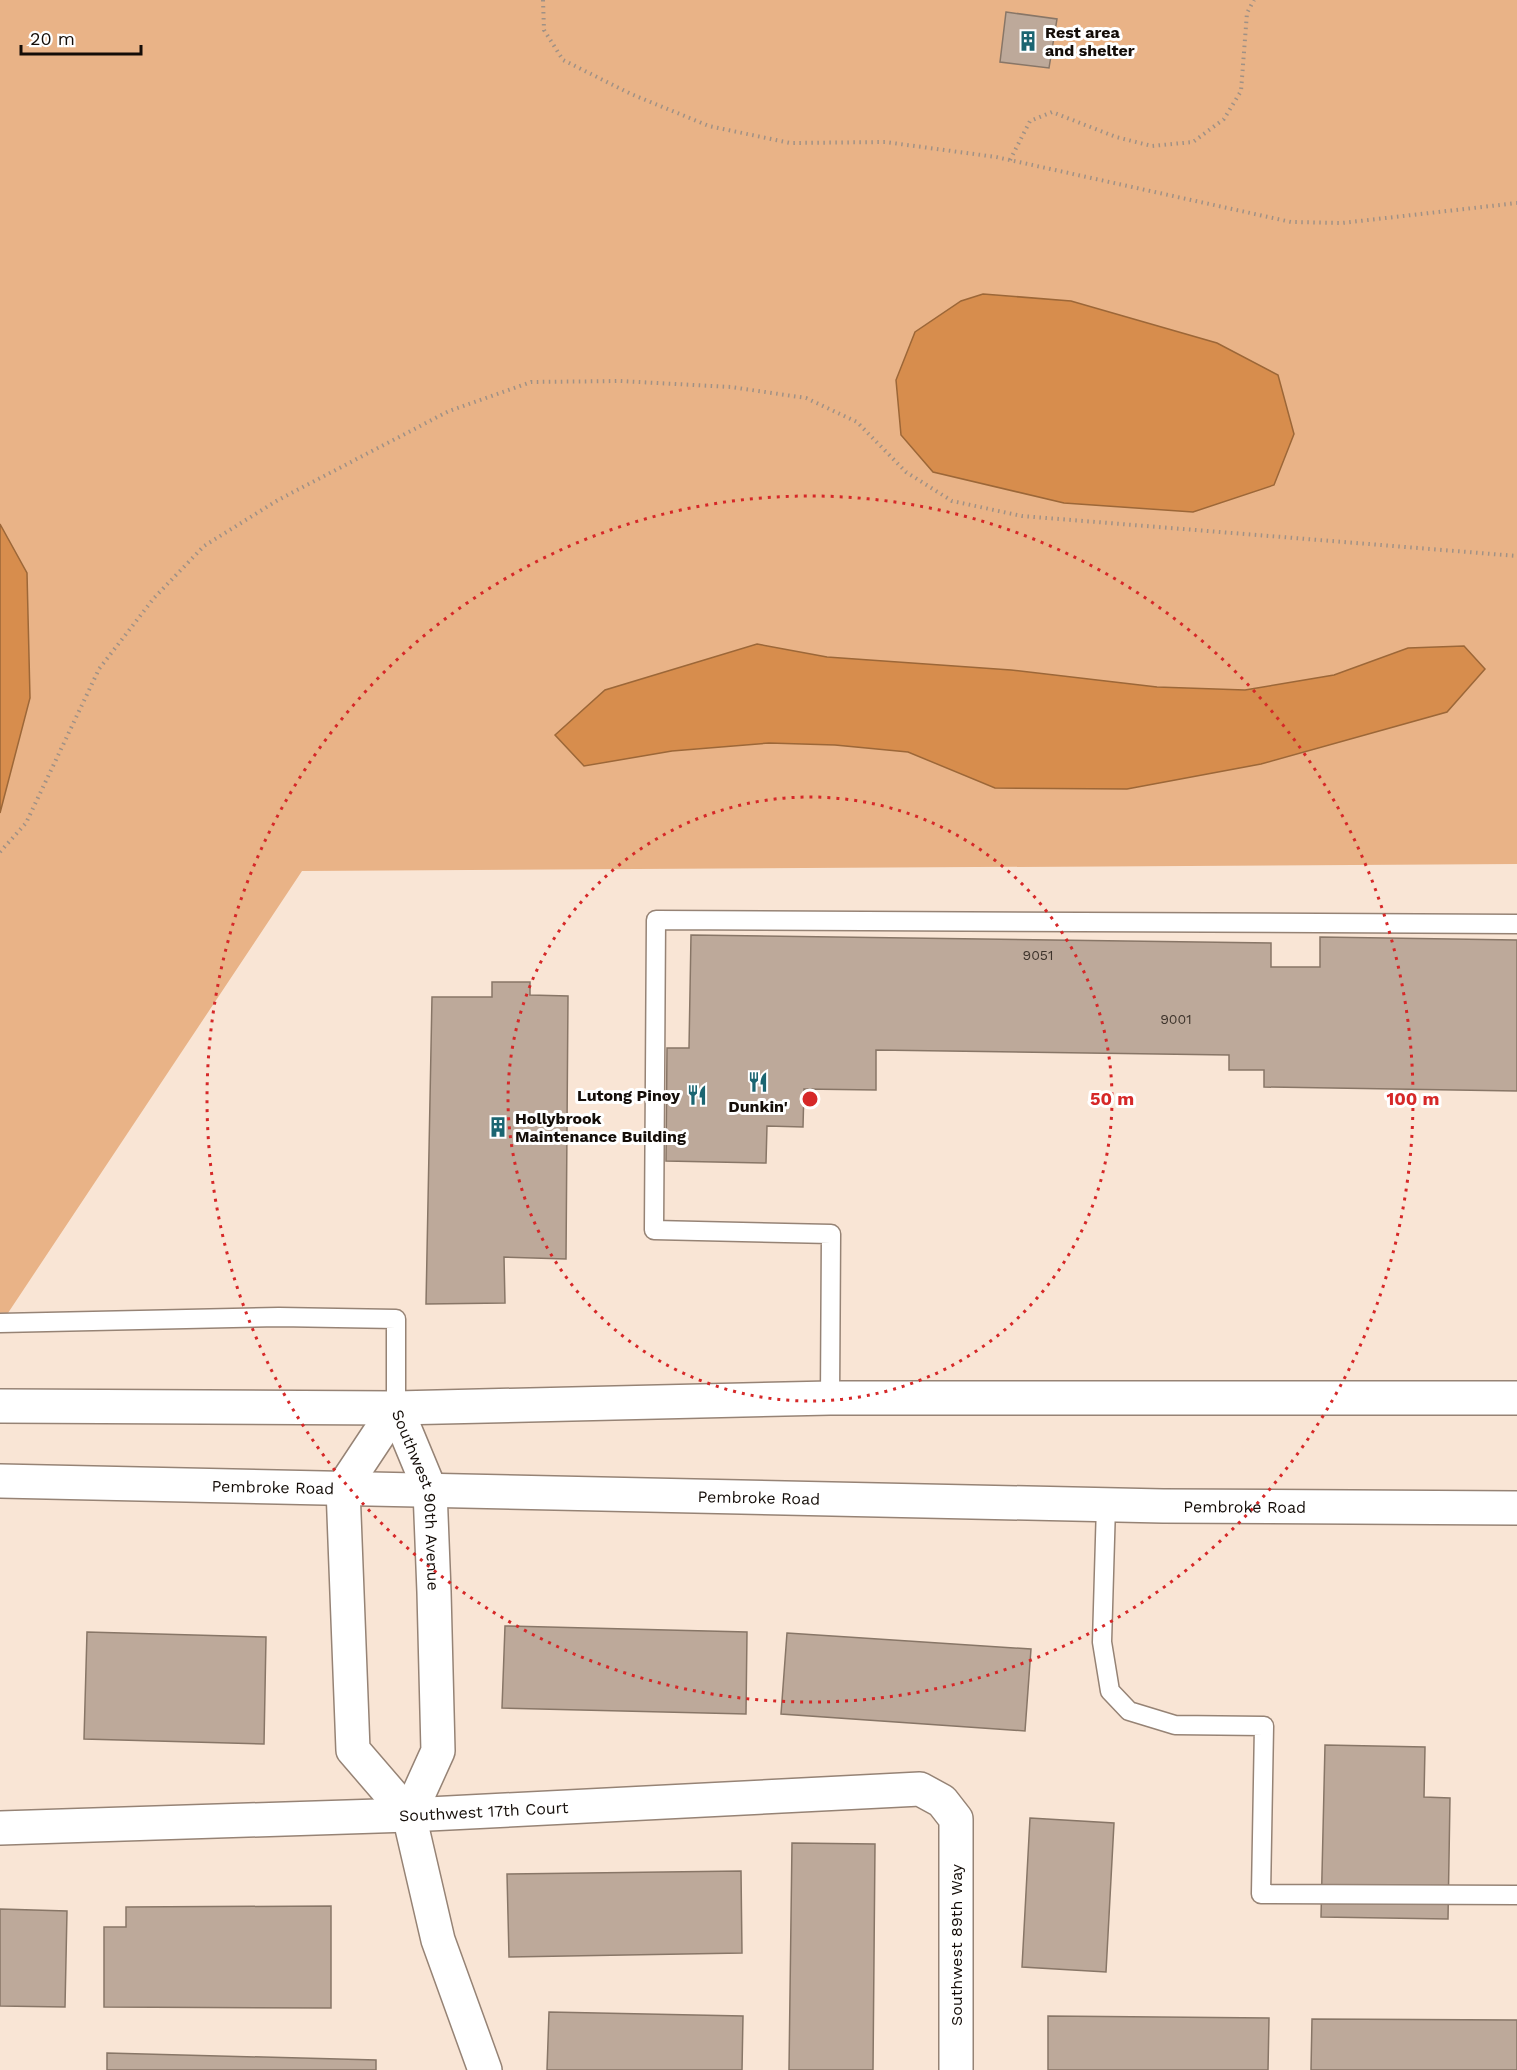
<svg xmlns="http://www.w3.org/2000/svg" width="1517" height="2070" viewBox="0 0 1517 2070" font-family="'Work Sans',sans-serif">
<rect width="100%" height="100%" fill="#f9e5d5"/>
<path fill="#e9b387" d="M0,0H1517V864L302,871L4,1319H0Z"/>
<path fill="#d78d4d" stroke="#9c6738" stroke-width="1.5" d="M983,294L1071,301L1217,343L1278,375L1294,434L1274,485L1193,512L1064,503L933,472L901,435L896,380L915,332L961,301Z
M0,524L27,573L30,698L0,813Z
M757,644L827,657L1011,670L1157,687L1245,690L1334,675L1408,648L1464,646L1485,669L1447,712L1261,764L1127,789L995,788L908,752L835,745L769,743L672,751L584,766L555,735L605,690Z"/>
<path fill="#bda99a" stroke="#887667" stroke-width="1.5" d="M1006,12L1057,19L1049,68L1000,62Z
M691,935L1271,943V967H1320V937L1517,940V1091L1264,1087V1070H1229V1055L876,1050V1090L804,1089L803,1127L767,1126L766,1163L666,1161L667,1048H689Z
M492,982H530V995L568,996L566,1259L504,1257L505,1303L426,1304L432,997H492Z
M505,1626L747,1632L746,1714L502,1708Z
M87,1632L266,1637L264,1744L84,1739Z
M787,1633L1031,1649L1025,1731L781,1714Z
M1325,1745L1425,1747L1424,1797L1450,1798L1448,1919L1321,1917Z
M1030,1818L1114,1823L1106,1972L1022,1967Z
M792,1843L875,1844L873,2070H789Z
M741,1871L742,1953L509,1957L507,1874Z
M331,1906V2008L104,2007V1927H126V1907Z
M0,1909L67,1911L65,2007L0,2006Z
M549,2012L743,2016L742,2070H547Z
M1048,2016L1269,2018L1268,2070H1048Z
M1312,2019L1517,2020V2070H1311Z
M107,2053L376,2060V2070H107Z"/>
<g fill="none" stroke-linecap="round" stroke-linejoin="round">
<g stroke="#968375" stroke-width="21">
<path id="lane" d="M0,1323L279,1317L396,1319V1408
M830,1398L831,1234L654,1230L656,920L1517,924
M1106,1505L1102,1642L1110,1691L1129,1711L1175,1725L1264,1726L1261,1894L1517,1895"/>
</g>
<g stroke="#968375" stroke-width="36">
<g id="street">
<path d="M396,1408L343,1488L353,1750L409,1815L438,1940L485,2070"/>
<path id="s1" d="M396,1408L430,1490L434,1592L438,1751L409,1815"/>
<path id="s2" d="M0,1828L409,1815L920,1789L942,1801L956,1819V2070"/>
</g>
</g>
<g stroke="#968375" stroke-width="36">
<g id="secondary">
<path d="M0,1406L396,1408L830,1398H1517"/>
<path id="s3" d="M0,1481L1163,1506L1517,1508"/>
</g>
</g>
<path stroke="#a09185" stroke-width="4" stroke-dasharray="1.5 4.5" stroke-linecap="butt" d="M543,0L544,30L563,60L631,94L709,126L790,143L885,142L996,157L1291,222L1342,223L1517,203
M1010,160L1030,121L1052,112L1116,137L1152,146L1193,142L1224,119L1241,91L1247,13L1254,0
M0,852L26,823L99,669L154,598L204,546L278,500L449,411L531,382L620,381L731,387L806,398L857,422L906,472L952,501L1022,516L1517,556"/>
<use href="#lane" stroke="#fff" stroke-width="18"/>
<use href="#street" stroke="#fff" stroke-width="33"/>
<use href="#secondary" stroke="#fff" stroke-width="33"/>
</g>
<g fill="none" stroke="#d62828" stroke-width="3" stroke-dasharray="3 6">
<circle cx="810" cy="1099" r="302"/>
<circle cx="810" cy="1099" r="603"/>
</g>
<defs>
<g id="building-bare" transform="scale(1.62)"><path d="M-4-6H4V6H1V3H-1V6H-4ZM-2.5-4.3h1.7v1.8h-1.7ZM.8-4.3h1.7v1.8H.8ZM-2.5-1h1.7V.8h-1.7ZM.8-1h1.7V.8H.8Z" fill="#1b6571" stroke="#fff" stroke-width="2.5" paint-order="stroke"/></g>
<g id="restaurant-bare" transform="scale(1.62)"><path d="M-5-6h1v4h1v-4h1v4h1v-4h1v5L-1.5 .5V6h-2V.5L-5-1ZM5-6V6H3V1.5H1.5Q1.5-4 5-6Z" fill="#1b6571" stroke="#fff" stroke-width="2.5" paint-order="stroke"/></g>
</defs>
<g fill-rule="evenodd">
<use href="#building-bare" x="1028" y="41"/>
<use href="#restaurant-bare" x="758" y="1082"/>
<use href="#restaurant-bare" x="697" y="1095"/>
<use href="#building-bare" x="498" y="1127"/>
</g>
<g text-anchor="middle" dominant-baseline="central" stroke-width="6" stroke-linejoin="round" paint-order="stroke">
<g font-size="14" fill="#3e342c">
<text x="1038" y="955">9051</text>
<text x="1176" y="1019">9001</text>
</g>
<g font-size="16" font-weight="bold" fill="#140d08" stroke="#fff" text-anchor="start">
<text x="1045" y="32">Rest area<tspan x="1045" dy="18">and shelter</tspan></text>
<text x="680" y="1095" text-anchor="end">Lutong Pinoy</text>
<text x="758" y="1106" text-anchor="middle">Dunkin'</text>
<text x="515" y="1118">Hollybrook<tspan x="515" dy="18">Maintenance Building</tspan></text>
</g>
<g font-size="16" fill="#140d08" stroke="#fff">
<text stroke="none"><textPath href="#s3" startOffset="273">Pembroke Road</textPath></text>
<text stroke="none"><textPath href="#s3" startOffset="759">Pembroke Road</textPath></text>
<text stroke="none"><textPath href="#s1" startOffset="96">Southwest 90th Avenue</textPath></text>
<text stroke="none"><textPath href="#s3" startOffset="1245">Pembroke Road</textPath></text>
<text stroke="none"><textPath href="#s2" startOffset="484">Southwest 17th Court</textPath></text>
<text transform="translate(956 1945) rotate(-90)">Southwest 89th Way</text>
</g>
</g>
<circle cx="810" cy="1099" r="9" fill="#d62828" stroke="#fff" stroke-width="3"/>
<g font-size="18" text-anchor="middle" font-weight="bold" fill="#d62828" stroke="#fff" stroke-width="6" stroke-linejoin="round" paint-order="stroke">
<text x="1112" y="1105">50 m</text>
<text x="1413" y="1105">100 m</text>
</g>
<path d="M21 45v9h120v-9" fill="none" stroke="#140d08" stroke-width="3"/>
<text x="30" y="45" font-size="18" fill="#140d08" stroke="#ffffff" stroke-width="4.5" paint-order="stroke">20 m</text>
</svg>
